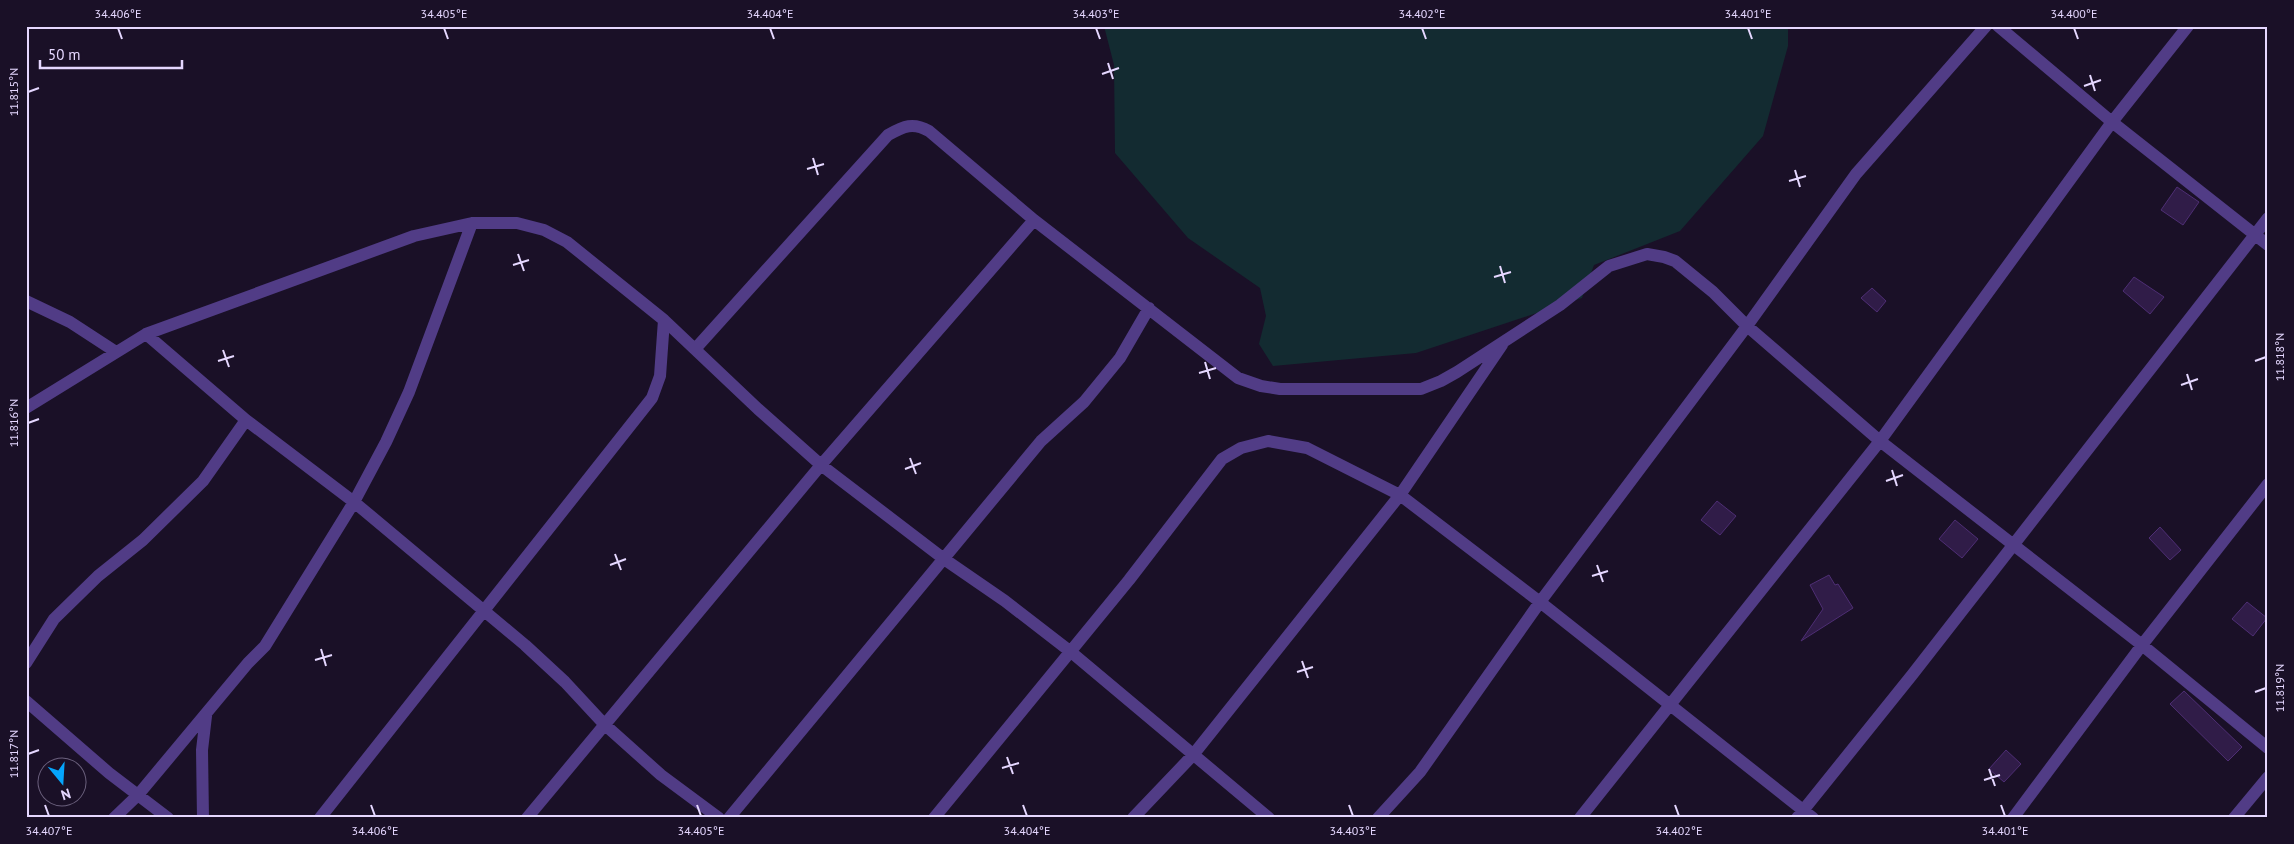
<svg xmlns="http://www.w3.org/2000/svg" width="2294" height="844" viewBox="0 0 2294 844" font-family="'PT Sans',sans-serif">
<rect width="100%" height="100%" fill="#1a1027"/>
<path fill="#132b31" d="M1104,26H1788V46L1763,136L1680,231L1594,265L1582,298L1416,353L1273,366L1259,344L1266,316L1260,288L1188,238L1115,153L1114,65Z"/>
<path fill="#301c48" stroke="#4e2e74" d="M2177,187L2199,202L2183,225L2161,210Z
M2134,277L2164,297L2150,314L2123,291Z
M1872,288L1886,301L1877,312L1861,298Z
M1717,501L1736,516L1720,535L1701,520Z
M1955,520L1978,539L1962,558L1939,539Z
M2160,527L2181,550L2170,560L2149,538Z
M1829,575L1835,585L1838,584L1853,608L1801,641L1823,609L1810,585Z
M2247,602L2267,618L2253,636L2232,619Z
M2184,691L2242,747L2228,761L2170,704Z
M2006,750L2021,764L2004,782L1989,769Z"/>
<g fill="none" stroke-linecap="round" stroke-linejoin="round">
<path stroke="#513c86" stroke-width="12" d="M1998,26L2112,122L2268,245
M26,301L70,322L116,352
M146,334L246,420L354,502L525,645L565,682L604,724L661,775L719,818
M696,348L888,135C904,126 913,122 929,131L1034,220L1238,378L1261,386L1280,389H1421L1441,381L1457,372L1560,305L1609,266L1647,254L1664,257L1675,261L1713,292L1747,326L1880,441L2142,645L2268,748
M26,408L146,334L414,236L472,223H517L544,230L567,242L664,320L758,409L821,465L944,559L1005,601L1071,652L1269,818
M26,663L54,619L98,576L143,540L203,481L246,420
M26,701L109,773L168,818
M114,818L138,795L248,663L265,646L354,502L386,442L409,392L472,223
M203,818L202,750L206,716
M320,818L652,398L660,376L664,320
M527,818L821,465L1034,220
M729,818L1041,441L1084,402L1120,358L1149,308
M934,818L1129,580L1222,459L1241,448L1268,441L1307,448L1400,495L1540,602L1813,818
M1133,818L1193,755L1400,495L1502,345
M1378,818L1420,772L1540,602L1747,326L1856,174L1986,26
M1580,818L1880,441L2112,122L2188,26
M1797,818L1912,675L2268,218
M2013,818L2142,645L2268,484
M2234,818L2268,777"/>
</g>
<path fill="none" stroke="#e5d7ff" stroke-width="2" d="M118,28L122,39M444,28L448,39M770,28L774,39M1096,28L1100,39M1422,28L1426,39M1748,28L1752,39M2074,28L2078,39M1108,63L1113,79M1102,74L1119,68M2090,75L2095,91M2084,86L2101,80M28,92L39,88M813,158L818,175M807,169L824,164M1795,170L1800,187M1789,181L1806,176M518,254L524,271M513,265L529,260M1500,266L1505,283M1494,277L1511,272M223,350L229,367M218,361L234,356M2255,361L2266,357M1205,362L1210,379M1199,373L1216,368M2187,374L2192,390M2181,385L2198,379M28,423L39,419M910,458L916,474M905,469L921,463M1892,470L1897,486M1886,481L1903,475M615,554L621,570M610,565L626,559M1597,565L1603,582M1592,576L1608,571M321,649L326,666M315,660L332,655M1302,661L1308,678M1297,672L1313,667M2255,692L2266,688M28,754L39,750M1007,757L1013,774M1002,768L1019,763M1989,769L1995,786M1984,780L2000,775M45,805L49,816M371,805L375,816M697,805L701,816M1023,805L1027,816M1349,805L1353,816M1675,805L1679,816M2001,805L2005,816"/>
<rect width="2294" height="844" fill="none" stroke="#1a1027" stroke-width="55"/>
<g transform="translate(62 782) rotate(162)"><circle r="24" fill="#1a1027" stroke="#6b607d"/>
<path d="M0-4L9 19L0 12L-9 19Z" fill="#05a5fc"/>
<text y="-8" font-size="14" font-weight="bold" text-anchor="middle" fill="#e5d7ff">N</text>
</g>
<path d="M40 60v8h142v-8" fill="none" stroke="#e5d7ff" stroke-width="2.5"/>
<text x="48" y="60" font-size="15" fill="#e5d7ff" stroke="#1a1027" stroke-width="4" paint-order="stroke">50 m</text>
<rect x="28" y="28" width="2238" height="788" fill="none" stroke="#e5d7ff" stroke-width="2"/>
<g font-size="12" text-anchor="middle" fill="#e5d7ff">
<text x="118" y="18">34.406°E</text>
<text x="444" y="18">34.405°E</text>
<text x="770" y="18">34.404°E</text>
<text x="1096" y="18">34.403°E</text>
<text x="1422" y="18">34.402°E</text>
<text x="1748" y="18">34.401°E</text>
<text x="2074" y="18">34.400°E</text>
<text transform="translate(14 92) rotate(-90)" y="4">11.815°N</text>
<text transform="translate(2280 357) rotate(-90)" y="4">11.818°N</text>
<text transform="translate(14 423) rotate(-90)" y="4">11.816°N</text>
<text transform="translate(2280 688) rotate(-90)" y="4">11.819°N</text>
<text transform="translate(14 754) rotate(-90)" y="4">11.817°N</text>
<text x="49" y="835">34.407°E</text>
<text x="375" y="835">34.406°E</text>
<text x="701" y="835">34.405°E</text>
<text x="1027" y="835">34.404°E</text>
<text x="1353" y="835">34.403°E</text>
<text x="1679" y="835">34.402°E</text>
<text x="2005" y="835">34.401°E</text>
</g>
</svg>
